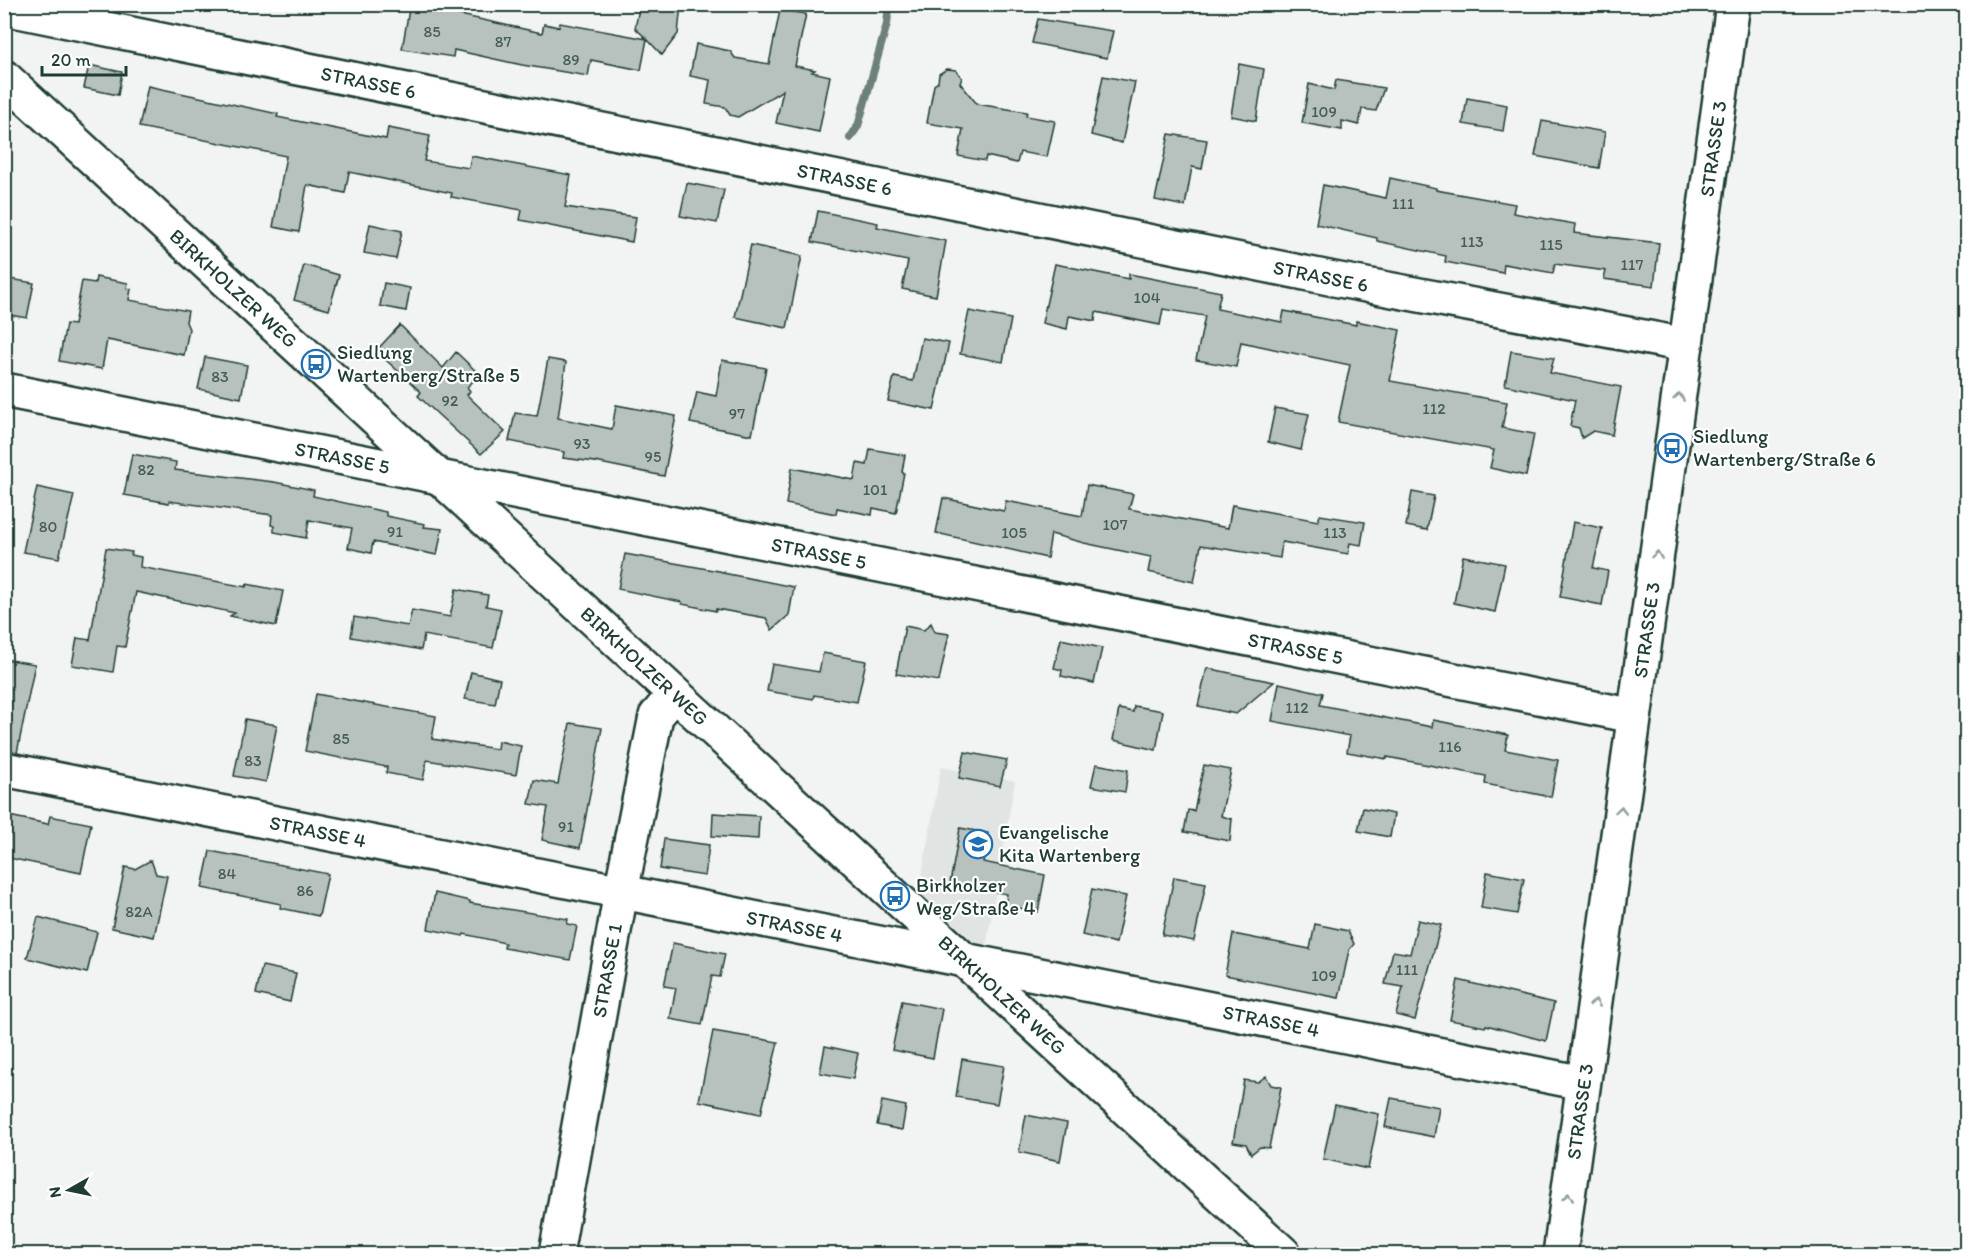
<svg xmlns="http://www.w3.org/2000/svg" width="1971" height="1259" viewBox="0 0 1971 1259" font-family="Itim,sans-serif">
<rect width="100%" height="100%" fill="#f2f3f3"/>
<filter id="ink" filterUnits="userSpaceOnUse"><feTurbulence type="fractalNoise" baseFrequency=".0167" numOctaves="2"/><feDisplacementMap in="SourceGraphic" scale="12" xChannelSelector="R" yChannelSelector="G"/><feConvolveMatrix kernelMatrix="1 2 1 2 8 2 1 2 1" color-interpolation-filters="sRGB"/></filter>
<g filter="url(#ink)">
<path fill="#e0e4e3" d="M941,767L1015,781L986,947L978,946L919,892Z"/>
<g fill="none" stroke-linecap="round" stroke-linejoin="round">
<path stroke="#6d807b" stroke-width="8" d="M850,138L858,126L887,24L889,4"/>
</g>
<path fill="#b7c1bd" stroke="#1f3d34" stroke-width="1.5" d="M410,4L461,13L460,15L542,33L544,24L559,27L560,23L647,39L635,28L640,4H681L678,34L662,55L647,39L641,70L591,60L588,76L522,65L454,50L453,57L402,49Z
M780,10L806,14L795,66L815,70L812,72L830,76L819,132L776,123L783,90L738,117L730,115L725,107L706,104L710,80L690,76L696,44L730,51L735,58L769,64Z
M1038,19L1113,31L1107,58L1032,43Z
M1239,64L1264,69L1256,121L1231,116Z
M89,65L122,72L118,95L84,88Z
M947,69L956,70L962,78L960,83L977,104L1027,112L1026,116L1055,121L1047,157L1020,152L1017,163L986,156L985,161L958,156L963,129L927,123L934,85L938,82L939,74Z
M1103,76L1135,82L1122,143L1091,135Z
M1336,80L1384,88L1376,111L1362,109L1359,125L1342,121V130L1302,123L1309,84L1334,90Z
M148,86L278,114L277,117L386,139L388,128L430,136L424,161L469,168L471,156L571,175L565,207L636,217L632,242L520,220L522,210L451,197L452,193L349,172L345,193L307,185L299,232L273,227L286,156L139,127Z
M1467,98L1507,105L1503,131L1463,124Z
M1542,121L1605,132L1599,168L1535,156Z
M1169,134L1207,140L1202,169L1192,167L1185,206L1155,200Z
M1390,178L1436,188V190L1515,204L1513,213L1575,224L1574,233L1659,243L1654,286L1604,279L1606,271L1555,264L1553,273L1504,264L1503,273L1445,262L1446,256L1377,241V238L1316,224L1323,185L1386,198Z
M687,183L724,190L717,223L680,216Z
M818,211L878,223L877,227L946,241L936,296L902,289L908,261L812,242Z
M370,224L402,231L396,259L364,253Z
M751,245L802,256L787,328L735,317Z
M1055,264L1129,279V274L1221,292L1217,309L1282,322L1284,311L1356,325V321L1400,330L1390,381L1507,402L1502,428L1534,434L1526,476L1490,468L1494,450L1338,422L1350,365L1241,342L1236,367L1196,360L1205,316L1163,309L1160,325L1096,312L1095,321L1069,316L1067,329L1042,323Z
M304,265L339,275L329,310L294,300Z
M96,277L128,283L127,288L131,289L129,300L188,311L186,322L189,329L184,355L107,340L102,369L59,361L66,324L74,325L82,281L95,283Z
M4,278L34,283L27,318L4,314Z
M384,283L410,288L406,311L380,306Z
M969,311L1011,319L1003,362L960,354Z
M400,325L443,368L456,352L480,375L467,387L470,391L467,395L505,432L481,454L418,396L421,392L376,351Z
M922,338L949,343L934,410L888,401L894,377L913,381Z
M1511,351L1554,358L1550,373L1621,387L1612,435L1593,431L1582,438L1579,428L1570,426L1575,400L1505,385Z
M205,357L247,365L241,398L198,389Z
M548,359L566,362L558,418L612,429L616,405L676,416L664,476L595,462L563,458L564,452L509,441L515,413L537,416Z
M722,360L766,368L752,435L690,423L697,392L716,396Z
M1275,408L1309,414L1301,450L1268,442Z
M870,449L905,455L902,472L904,473L896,513L873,508L872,515L837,508L836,514L786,504L792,468L854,480L857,463L867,465Z
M132,454L176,462L175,470L274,482L314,490L313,496L386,512V516L425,524L424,527L442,529L437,555L373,542L371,553L348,548L352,528L309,520L306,538L274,532V526L271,525L272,515L169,501V503L124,495Z
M1087,485L1133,494L1129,509L1228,528L1232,505L1318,521L1320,515L1365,522L1361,545L1350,543L1348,554L1282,542L1280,558L1201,545L1194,582L1148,572L1151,557L1084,543L1051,534L1047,558L936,533L943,498L1004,511L1006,501L1082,516Z
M37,487L74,495L59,558L23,552Z
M1412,492L1434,496L1427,530L1406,526Z
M1573,522L1602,528L1593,568L1608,571L1602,605L1560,597Z
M106,548L132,552L131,555L141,557L140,567L246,587L247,584L283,591L276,626L230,616L235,613L136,592L125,647L117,646L113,672L72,665L77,638L90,640Z
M625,554L724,572L723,573L794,587L789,615L772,630L766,618L716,609V611L682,604V602L618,589Z
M1463,556L1505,564L1495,612L1454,603Z
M456,589L488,595L486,606L501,609L493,648L424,635L421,650L351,637L354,617L408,626L412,610L450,617Z
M931,623L935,632L949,634L939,681L896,674L905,626L924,630Z
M1061,639L1102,648L1094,683L1061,676L1062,670L1054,668Z
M823,653L866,661L857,702L814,695L813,699L767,691L772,664L819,672Z
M4,659L35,664L17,753L4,751Z
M1207,668L1244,676L1274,682L1236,714L1198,706Z
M471,672L500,679L495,704L465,699Z
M1279,683L1323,693L1320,705L1432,727L1433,720L1508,735L1505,750L1558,760L1551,797L1485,784L1486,776L1387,757V759L1347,752L1350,736L1272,721Z
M316,694L436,716L432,739L497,749L498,741L521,746L516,775L427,760L423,780L386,773L387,767L305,751Z
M1134,706L1163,711L1156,750L1113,740L1119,709L1133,712Z
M245,719L277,725L266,782L234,776Z
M570,723L602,728L580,848L542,840L548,807L529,804L534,780L558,784Z
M965,752L1007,760L1000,786L959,778Z
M1096,764L1128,770L1125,792L1091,786Z
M1204,765L1231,770L1221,816L1232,819L1230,841L1184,832L1188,810L1194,811Z
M1363,808L1394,814L1390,837L1358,831Z
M713,813L759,816L758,839L712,836Z
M4,815L48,824L50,816L91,824L81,873L4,857Z
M960,828L988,833L983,862L1045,875L1038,912L1005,905L1007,894L950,883Z
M664,839L709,845L705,876L660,869Z
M210,851L328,874L319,916L280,908L281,904L202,888Z
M151,860L156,874L167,876L154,937L112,928L125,867L135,869Z
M1487,872L1524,879L1517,914L1481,908Z
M1174,877L1206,883L1194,941L1162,935Z
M1092,889L1126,896L1116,943L1082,935Z
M435,893L470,901V903L568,919L567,924L577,926L570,960L504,948L505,943L464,934L463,936L428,929Z
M38,917L97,932L87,973L27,958Z
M1418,920L1441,925L1415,1020L1396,1015L1403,987L1385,984L1393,951L1410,954Z
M1315,924L1348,931L1354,944L1349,950L1339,998L1225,975L1233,934L1310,949Z
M673,943L725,954L720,977L712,976L702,1025L670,1019L676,988L664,986Z
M262,966L296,973L290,1002L256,994Z
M1458,980L1554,1003L1546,1041L1486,1025L1485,1027L1450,1020Z
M902,1001L942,1009L933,1058L892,1050Z
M713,1031L778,1042L761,1114L699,1101Z
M825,1046L858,1053L853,1079L820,1073Z
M962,1059L1004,1066L997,1104L956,1097Z
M1266,1076L1271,1085L1281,1087L1269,1148L1260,1147L1251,1154L1246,1144L1233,1142L1244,1080L1258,1082Z
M1391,1098L1439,1107L1434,1137L1385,1127Z
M882,1101L906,1106L902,1130L877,1125Z
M1335,1105L1379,1114L1368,1169L1323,1159Z
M1026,1115L1067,1123L1060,1161L1019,1152Z"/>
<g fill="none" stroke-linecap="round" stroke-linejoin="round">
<g stroke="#1f3d34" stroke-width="38">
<g id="minor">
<path id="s1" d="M4,8L1334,279L1686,345"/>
<path id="s2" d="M4,77L1284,1254"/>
<path id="s3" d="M4,390L1634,716"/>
<path id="s4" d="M4,769L1583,1083"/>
<path id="s5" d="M556,1254L621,892L656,716L674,695"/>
<path id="s6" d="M1560,1254L1733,4"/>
</g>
</g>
<use href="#minor" stroke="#fff" stroke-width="33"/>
</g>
<defs><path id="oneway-chevron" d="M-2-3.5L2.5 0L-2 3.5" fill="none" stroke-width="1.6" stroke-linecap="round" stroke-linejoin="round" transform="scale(1.5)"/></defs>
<g stroke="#8f9e9a">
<use href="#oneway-chevron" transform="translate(1679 397) rotate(-82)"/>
<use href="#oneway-chevron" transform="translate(1657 555) rotate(-82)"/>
<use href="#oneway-chevron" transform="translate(1621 810) rotate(-82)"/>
<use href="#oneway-chevron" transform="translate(1595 1003) rotate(-82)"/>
<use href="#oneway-chevron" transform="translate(1568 1197) rotate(-82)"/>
</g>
</g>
<defs>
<g id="bus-ring" transform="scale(1.5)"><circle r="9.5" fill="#fff" stroke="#1f6fb2" stroke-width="1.5"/><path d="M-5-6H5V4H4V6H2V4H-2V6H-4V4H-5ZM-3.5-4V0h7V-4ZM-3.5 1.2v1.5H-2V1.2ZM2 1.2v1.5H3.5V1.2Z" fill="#1f6fb2"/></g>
<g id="school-ring" transform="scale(1.5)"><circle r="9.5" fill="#fff" stroke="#1f6fb2" stroke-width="1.5"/><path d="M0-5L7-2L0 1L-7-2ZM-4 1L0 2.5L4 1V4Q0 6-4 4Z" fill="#1f6fb2"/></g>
</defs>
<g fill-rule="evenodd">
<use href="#bus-ring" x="316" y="364"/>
<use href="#bus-ring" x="1672" y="448"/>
<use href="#school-ring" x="978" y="844"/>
<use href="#bus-ring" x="895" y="896"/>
</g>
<g text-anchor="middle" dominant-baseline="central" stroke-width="4.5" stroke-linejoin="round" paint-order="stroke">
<g font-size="16" fill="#455e56">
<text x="432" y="31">85</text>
<text x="503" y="41">87</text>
<text x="571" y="59">89</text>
<text x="1324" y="111">109</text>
<text x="1403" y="203">111</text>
<text x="1472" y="241">113</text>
<text x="1551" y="244">115</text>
<text x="1632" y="264">117</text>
<text x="1147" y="297">104</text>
<text x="220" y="376">83</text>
<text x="450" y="400">92</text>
<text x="1434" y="408">112</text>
<text x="737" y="413">97</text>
<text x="582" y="443">93</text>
<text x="653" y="456">95</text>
<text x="146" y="469">82</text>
<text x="875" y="489">101</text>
<text x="1115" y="524">107</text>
<text x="48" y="526">80</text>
<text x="395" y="531">91</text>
<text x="1014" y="532">105</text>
<text x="1335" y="532">113</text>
<text x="1297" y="707">112</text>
<text x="341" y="738">85</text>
<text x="1450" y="746">116</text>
<text x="253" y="760">83</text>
<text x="566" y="826">91</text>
<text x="227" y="873">84</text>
<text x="305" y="890">86</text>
<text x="139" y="911">82A</text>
<text x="1407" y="969">111</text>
<text x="1324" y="975">109</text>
</g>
<g font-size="20" fill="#1f3d34" stroke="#fff">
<text stroke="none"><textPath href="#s1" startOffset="372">STRASSE 6</textPath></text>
<text stroke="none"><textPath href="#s6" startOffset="1116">STRASSE 3</textPath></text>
<text stroke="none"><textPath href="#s1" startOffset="858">STRASSE 6</textPath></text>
<text stroke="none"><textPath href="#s1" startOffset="1344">STRASSE 6</textPath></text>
<text stroke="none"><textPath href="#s2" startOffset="312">BIRKHOLZER WEG</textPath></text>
<text stroke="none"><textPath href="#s3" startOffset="345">STRASSE 5</textPath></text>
<text stroke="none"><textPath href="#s3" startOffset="831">STRASSE 5</textPath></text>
<text stroke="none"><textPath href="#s6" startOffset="630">STRASSE 3</textPath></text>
<text stroke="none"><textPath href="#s3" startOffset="1317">STRASSE 5</textPath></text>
<text stroke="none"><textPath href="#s2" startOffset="870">BIRKHOLZER WEG</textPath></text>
<text stroke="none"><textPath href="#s4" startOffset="320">STRASSE 4</textPath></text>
<text stroke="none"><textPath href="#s4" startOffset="806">STRASSE 4</textPath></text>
<text stroke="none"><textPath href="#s5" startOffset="288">STRASSE 1</textPath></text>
<text stroke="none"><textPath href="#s2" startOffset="1356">BIRKHOLZER WEG</textPath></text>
<text stroke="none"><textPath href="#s4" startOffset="1292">STRASSE 4</textPath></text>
<text stroke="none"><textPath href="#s6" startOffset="144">STRASSE 3</textPath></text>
</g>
<g font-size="20" fill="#1f3d34" stroke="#fff" text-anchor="start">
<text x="337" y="352">Siedlung<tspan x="337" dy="23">Wartenberg/Straße 5</tspan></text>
<text x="1693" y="436">Siedlung<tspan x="1693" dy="23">Wartenberg/Straße 6</tspan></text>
<text x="999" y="832">Evangelische<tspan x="999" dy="23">Kita Wartenberg</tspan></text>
<text x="916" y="885">Birkholzer<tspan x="916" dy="23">Weg/Straße 4</tspan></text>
</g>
</g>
<rect width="1971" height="1259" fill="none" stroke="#fff" stroke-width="24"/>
<rect x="12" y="12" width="1947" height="1235" fill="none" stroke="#1f3d34" stroke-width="2" filter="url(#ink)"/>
<g transform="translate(69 1190) rotate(261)" stroke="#ffffff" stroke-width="4.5" paint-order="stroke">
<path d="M0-4.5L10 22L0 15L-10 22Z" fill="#1f3d34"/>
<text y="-9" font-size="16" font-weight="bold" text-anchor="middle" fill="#1f3d34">N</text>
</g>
<path d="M42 66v9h84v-9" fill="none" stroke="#1f3d34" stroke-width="3"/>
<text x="51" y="66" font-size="18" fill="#1f3d34" stroke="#ffffff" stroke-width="4.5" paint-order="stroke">20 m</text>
</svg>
